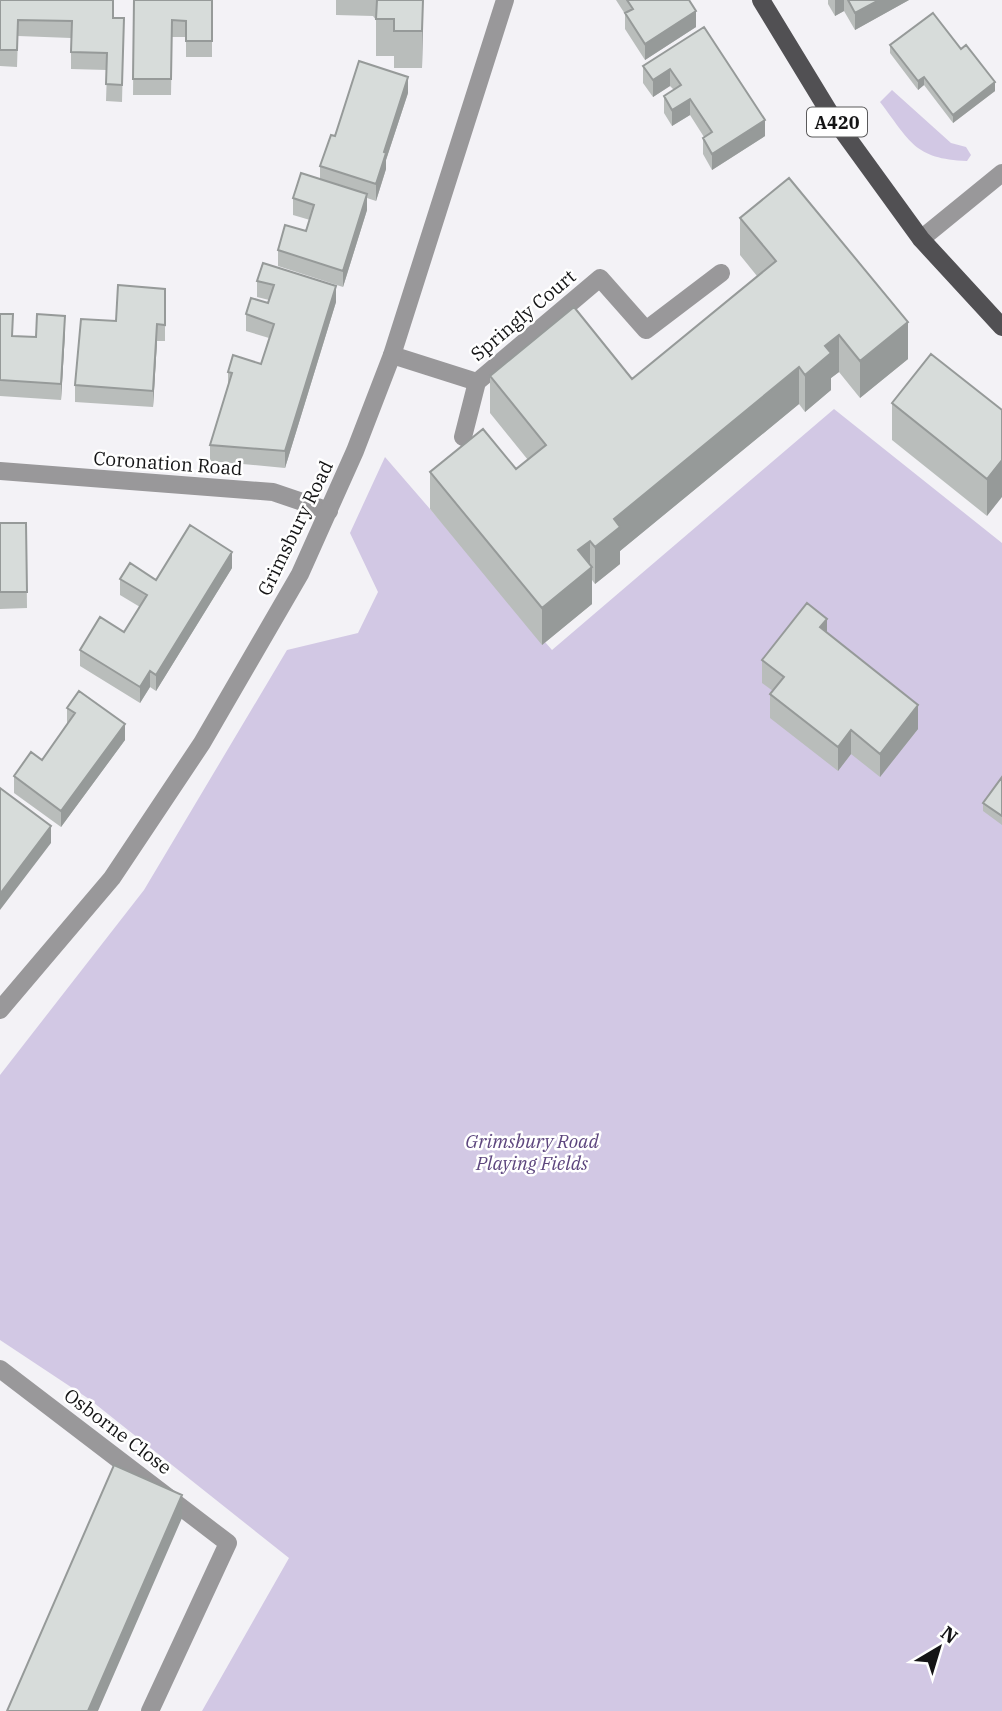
<svg xmlns="http://www.w3.org/2000/svg" width="1002" height="1711" viewBox="0 0 1002 1711" font-family="'IBM Plex Serif',serif">
<rect width="100%" height="100%" fill="#f3f2f6"/>
<path fill="#d2c8e4" d="M892,90L951,143L966,147L971,155L967,161C914,159 910,141 880,102Z
M834,409L1002,543V1711H202L289,1558L89,1399L0,1340V1075L144,890L287,650L358,633L378,592L350,533L385,457L552,650Z"/>
<g fill="none" stroke-linecap="round" stroke-linejoin="round">
<path stroke="#99989a" stroke-width="18" d="M392,355L477,382L600,278L646,330L721,273
M463,437L477,382
M0,471L273,492L329,511
M0,1369L228,1543L150,1711"/>
<path stroke="#99989a" stroke-width="18" d="M921,239L1002,173
M0,1010L112,878L202,743L300,574L355,451L392,355L505,0"/>
<path stroke="#515053" stroke-width="18" d="M761,0L831,115L921,239L1002,327"/>
</g>
<path fill="#b9bdbb" d="M0,0L113,18H124L122,102L106,101L107,70L71,69V38L18,36L17,67L0,66Z
M134,0H212V57H186V37H172L171,95H133Z
M336,0H423L422,68H394V56H376V20L373,16L336,15Z
M616,0H689L696,27L645,60L625,29V14Z
M828,0H909L855,30L844,11L835,16L828,4Z
M704,27L765,136L712,170L703,154V138L704,137L690,115L672,126L664,113V96L674,90L670,86L653,97L643,83V66Z
M890,45L961,49L995,91L953,123L924,85L918,90L890,53Z
M408,93L386,160V169L376,201L367,198V210L343,287L278,266V250L306,231L310,220L293,215V198L320,179V166L335,136Z
M740,218L908,359L860,398L839,372L831,378V390L805,412L799,404L620,551V564L595,584L592,580V604L542,645L430,509V472L516,469L528,460L490,413V376L632,379L757,276L740,255Z
M257,281L336,302L285,468L210,461V445L228,387V372L261,364L269,338L246,331V314L268,303L269,300L257,297Z
M165,289V341H157L153,407L75,402V385L116,321Z
M0,314L13,336L36,337L65,332L61,400L0,396Z
M892,403L1002,410L987,516L892,440Z
M0,523H26L27,608L0,609Z
M232,568L156,691L150,687L140,703L80,666V650L124,632L140,607L120,595V579L156,580Z
M827,632L918,729L880,777L851,754L838,771L770,718V694L773,691L762,683V660Z
M67,708L125,740L61,827L14,793V776L42,760L67,724Z
M1002,777V825L983,811V803Z"/>
<path fill="#969a99" d="M423,0V25L422,68V31Z
M835,0H844V11L835,16Z
M879,0H909L855,30V13Z
M696,11V27L645,60V44Z
M670,69V86L653,97V80Z
M408,77V93L386,160V169L376,201V184L384,152Z
M924,77V85L918,90V81Z
M995,82V91L953,123V115Z
M690,99V115L672,126V110Z
M765,120V136L712,170V154Z
M367,194V210L343,287V271Z
M336,286V302L285,468V451Z
M65,316V332L61,400V384Z
M908,322V359L860,398V361Z
M157,324V341L153,407V391Z
M839,335V372L831,378V390L805,412V375L825,346Z
M799,367V404L620,551V564L595,584V547L614,519Z
M1002,460V497L987,516V479Z
M590,541V569L592,567V604L542,645V608L578,550Z
M232,552V568L156,691V675Z
M827,619V642L820,627Z
M150,671V687L140,703V687Z
M918,705V729L880,777V754Z
M125,724V740L61,827V811Z
M851,730V754L838,771V747Z
M51,826V843L0,910V894Z
M182,1495V1518L98,1711H88Z"/>
<path fill="#d7dcda" stroke="#969a99" stroke-width="2" d="M0,0H113V18H124L122,85L106,84L107,53L71,52L72,21L18,20L17,50H0Z
M134,0H212V41H186V21L172,20L171,79H133Z
M377,0H423L422,31H394V19H376Z
M627,0H689L696,11L645,44L625,13L633,9Z
M848,0H879L855,13Z
M933,13L961,49L966,45L995,82L953,115L924,77L918,81L890,45Z
M704,27L765,120L712,154L703,138L712,132L690,99L672,110L664,96L681,85L670,69L653,80L643,66Z
M359,61L408,77L384,152L386,153L376,184L320,166L331,135L335,136Z
M301,173L367,194L343,271L278,250L285,225L306,231L314,205L293,198Z
M789,178L908,322L860,361L839,335L825,346L831,353L805,375L799,367L614,519L620,527L595,547L590,541L578,550L592,567L542,608L430,472L483,429L516,469L546,445L490,376L574,307L632,379L776,261L740,218Z
M263,263L336,286L285,451L210,445L232,373L228,372L233,355L261,364L274,324L246,314L251,298L268,303L274,285L257,281Z
M118,285L165,289V325L157,324L153,391L75,385L81,319L116,321Z
M0,314H13L12,336L36,337L37,314L65,316L61,384L0,380Z
M931,354L1002,410V460L987,479L892,403Z
M0,523H26L27,592H0Z
M190,525L232,552L156,675L150,671L140,687L80,650L100,617L124,632L147,595L120,579L130,563L156,580Z
M807,603L827,619L820,627L918,705L880,754L851,730L838,747L770,694L784,677L762,660Z
M79,691L125,724L61,811L14,776L31,752L42,760L75,713L67,708Z
M1002,777V816L983,803Z
M0,788L51,826L0,894Z
M114,1465L182,1495L88,1711H7Z"/>
<g text-anchor="middle" dominant-baseline="central" stroke-width="5" stroke-linejoin="round" paint-order="stroke">
<rect fill="#fff" stroke="#5a5a5b" stroke-width="2" x="807" y="107.5" width="60" height="29" rx="5"/>
<g font-size="18" font-weight="bold" fill="#141415">
<text x="837" y="122">A420</text>
</g>
<g font-size="19" fill="#141415" stroke="#fff">
<text transform="translate(523 315) rotate(-40)">Springly Court</text>
<text transform="translate(168 463) rotate(4)">Coronation Road</text>
<text transform="translate(295 528) rotate(-64)">Grimsbury Road</text>
<text transform="translate(118 1431) rotate(37)">Osborne Close</text>
</g>
<g font-size="19" font-style="italic" fill="#5d467e" stroke="#fff">
<text x="532" y="1141">Grimsbury Road<tspan x="532" dy="22">Playing Fields</tspan></text>
</g>
</g>
<g transform="translate(939 1648) rotate(38)" stroke="#ffffff" stroke-width="5" paint-order="stroke">
<path d="M0-5L12 26L0 18L-12 26Z" fill="#141415"/>
<text y="-10" font-size="19" font-weight="bold" text-anchor="middle" fill="#141415">N</text>
</g>
</svg>
